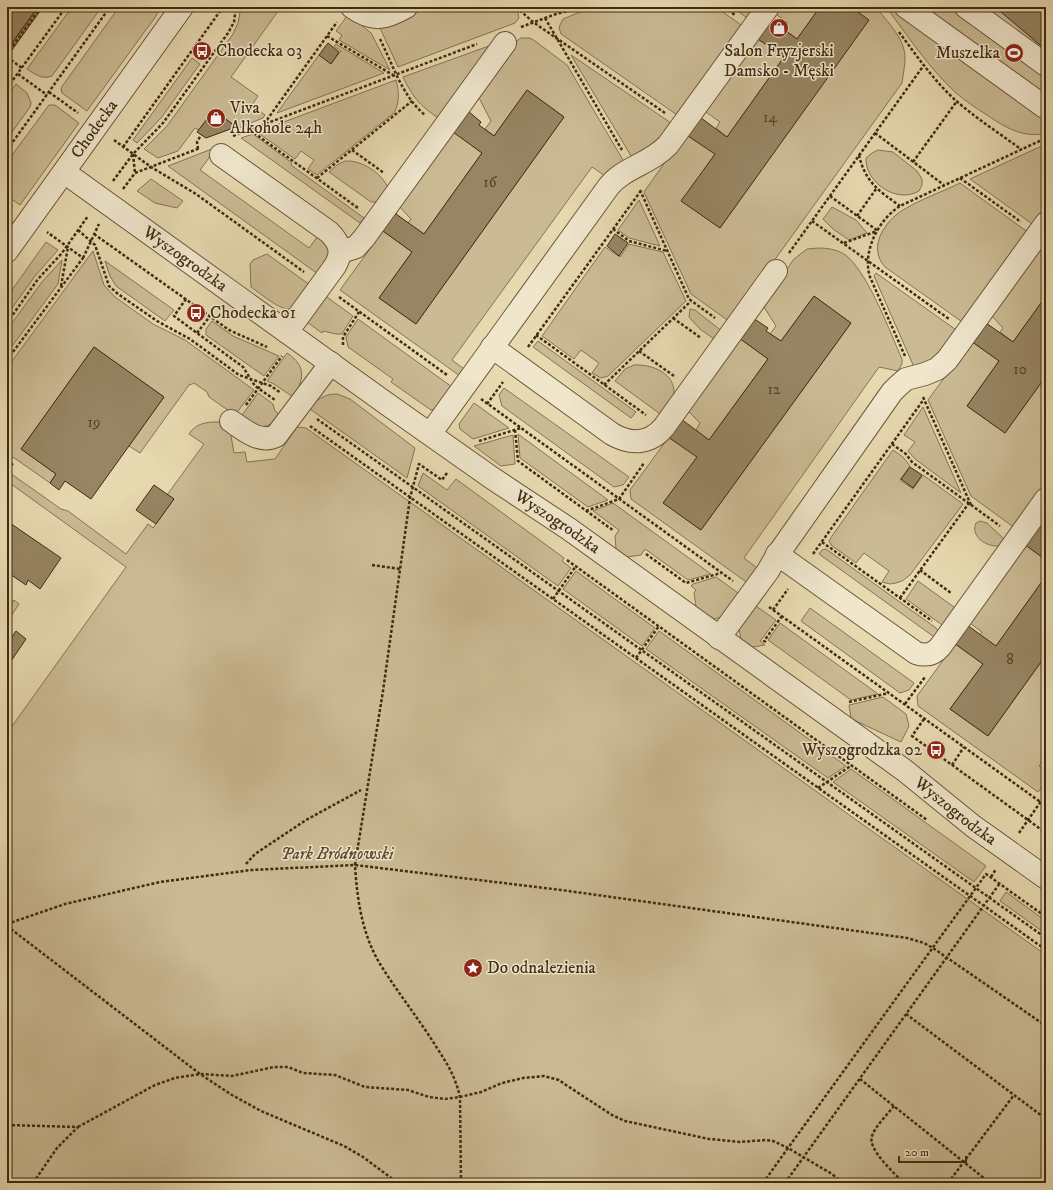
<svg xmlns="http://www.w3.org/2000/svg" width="1053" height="1190" viewBox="0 0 1053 1190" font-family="'IM FELL DW Pica',serif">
<rect width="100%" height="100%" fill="#e7d9b0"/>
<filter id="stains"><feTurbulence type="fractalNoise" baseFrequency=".005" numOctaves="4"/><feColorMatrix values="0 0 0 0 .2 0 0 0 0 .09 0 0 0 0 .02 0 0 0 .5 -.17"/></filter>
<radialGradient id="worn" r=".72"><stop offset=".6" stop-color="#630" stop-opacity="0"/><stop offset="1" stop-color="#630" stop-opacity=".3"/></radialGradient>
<path fill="#cbbb95" stroke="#867352" d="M72,7H92L98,12L52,76C42,80 35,74 27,69Z
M119,7H160L156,16L87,111L62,93L61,88Z
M241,7H281L231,77L258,96L252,105L265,115L263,118L238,128L214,110L199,130L195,128L178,151L158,158L144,149L167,126L233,34L238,23Z
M420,7H512L518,13L519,18L515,23L398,67L380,28Z
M592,7H716L744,27L680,117L561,34L559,27L563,19Z
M732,7H759L750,20Z
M776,7H820L797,39L784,29L788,23L773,12Z
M851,7H876C887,22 905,38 905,58C905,66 903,75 902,83L730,322L691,294L644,192L685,134L715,154L682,201L720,228L868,20Z
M886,7H894L1046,116V133C1025,139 1004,127 987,115C976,108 965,101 955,92C928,67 908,36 886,7Z
M918,7H1046V99Z
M349,15L371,33L390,70L339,40L342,35L336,31L347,16Z
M755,37L784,57L727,137L716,128L720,122L703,110Z
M521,38H530L535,41L567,65L626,165L605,176L592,167L452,360L464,369L460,376L340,290L383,231L412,252L379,298L416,324L564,117L527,90L494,136L485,129L491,121L477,94L515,42Z
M497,43L441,120C421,106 414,100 403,77Z
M336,44L384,73L277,113L319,55L331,64L341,51L334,46Z
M571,55L674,125L634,161Z
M192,58L200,64L161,118L137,143L133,140Z
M396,80C399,91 400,103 394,113L317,175L308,169L314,160L301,151L295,159L257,132Z
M16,84L27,93L31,103L30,107L7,139V97Z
M49,105H55L79,123L20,205L7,196V162Z
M451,130L482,153L424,234L408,223L411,219L398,205Z
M253,134L292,163L291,165L364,218L360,223L241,138Z
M1046,144V210L1035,226L970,179Z
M217,147L200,170L309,248L318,236L330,244L332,253L318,274L168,166Z
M878,150L893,152L917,171L922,179V185L919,191C897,204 865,183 866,158L872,153Z
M345,161C362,160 382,173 388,188L382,202H371L329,172L337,165Z
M151,179L183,201L177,208L155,203L137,191Z
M960,183L1029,233L965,324L885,267C867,247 885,221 903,210C921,199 942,192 960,183Z
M639,200L660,246L629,238L618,230Z
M832,207L856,220L867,233L849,240L833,229L823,219Z
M46,242L58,250L35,276L7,315V297Z
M629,244L663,252L686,301L608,376L601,378L592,373L599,363L581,350L574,359L542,336L605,247L620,257Z
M1039,245L1046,249V296L1013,342L1000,332L1003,328L990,314Z
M818,248C829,248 841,250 849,258C871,280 889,330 902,359V364L898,371L879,367L744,558L760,570L749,584L631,499L630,490L669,437L697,457L664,503L701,530L851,323L814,296L781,341L770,334L776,326L762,304L794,259L807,249Z
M93,251L104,285L115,297L153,324L185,340L254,390L235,415L209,397L207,392L194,383L192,384L189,385L140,453L129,446L164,397L94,347L21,449L56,474L50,483L13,457L12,459L7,455V368Z
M267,254L310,285L291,309C280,311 260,293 251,287L250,264L253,260Z
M62,260L58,284L7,353V330L42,282Z
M105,261L174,310L165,321L116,286L110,276Z
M876,273L959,332L941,356L914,367L874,276Z
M324,295L353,316L342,334H336L323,331L322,333L307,322Z
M690,309L695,310L723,332L717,341L700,329L689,317Z
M358,319L452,387L435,409L431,410L391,382L393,379L348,347L346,337Z
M212,321L233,336L279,356L264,376L206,335V329Z
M738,337L768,359L709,440L696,430L700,423L686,409Z
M538,341L636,412L631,418L533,347Z
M971,341L999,361L967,406L1005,433L1046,376V487L1019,525L1012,526L971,496L928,400Z
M287,353C307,366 304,380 293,397L274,384L267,381Z
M634,365C649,364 672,371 674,390C674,399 667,408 663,416L615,381L625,369Z
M504,388L629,477L623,485L614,487L502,406L499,395Z
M258,393L273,404L275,411L280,415C266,433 257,427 240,418Z
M337,394L350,399L415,448L407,478L310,409C317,399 324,394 337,394Z
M474,403L509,428L473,439L460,429L459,424Z
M923,407L961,493L915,459L908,451L915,442L904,435Z
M212,422H221L241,434L231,436L234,453L245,452L247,462L275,459L297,427L306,428L1046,955V1183H7V727L10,729L126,567L7,481V471L61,509L68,511L126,554L148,524L153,528L174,499L167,495L204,444L189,434C195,425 202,423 212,422Z
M518,434L608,500L588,507L520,458Z
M513,435L515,464L501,466L474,446Z
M893,450L903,457L910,466L900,480L913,489L923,475L963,504L910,575L902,581L896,583L890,584L882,582L889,571L864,553L856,563L831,545L829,541L832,536Z
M423,473L447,490L456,479L564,558L562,561L571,568L558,586L418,486Z
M613,503L711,574L688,580L645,549L641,555L627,557L616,549L615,536L619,530L593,511Z
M980,521L987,523L1003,538L1004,539L999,546C987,547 970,537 976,523Z
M1024,544L1046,560V576L996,646L980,635L982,632L967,621Z
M826,549L936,628L939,632L937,639L819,554L822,550Z
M576,571L655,628L642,646L563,589Z
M716,577L741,595L726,616L714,619L696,607L694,593L696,590L691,586L693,584Z
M918,581L958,610L945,627L906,599Z
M14,600L19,604L7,622V610Z
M753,604L776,620L760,641L765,645L753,647L741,639L738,624Z
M810,608L914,683L909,690L900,693L801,621Z
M780,623L878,694L851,700L768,640Z
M659,631L846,766L828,778L646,649Z
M955,644L983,664L950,709L988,736L1046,655V755L1039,766L1046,771V782L1038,792L918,706L917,696Z
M883,697L906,714L909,726L901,742L858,722L851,718L849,705Z
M851,769L986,866L974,882L833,782Z
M1006,892L1046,921V934L1000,901Z"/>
<path fill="#978563" stroke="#402b10" d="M7,7H38L7,50Z
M38,7H43L7,57V50Z
M820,7H851L869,20L720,228L681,201L715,154L685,134L701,118L727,137L784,57L755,37L770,20L797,39Z
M995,7H1046V50Z
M328,43L339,52L331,64L319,55Z
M527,90L564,117L416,324L379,298L412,252L383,231L397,211L396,214L424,234L482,153L453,132L468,111L481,122L479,125L494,136Z
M214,110L236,127L206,138L197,132Z
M615,234L628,243L619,256L607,246Z
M814,296L851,323L701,530L663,503L697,457L668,437L681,419L709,440L768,359L739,338L753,318L768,328L766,331L781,341Z
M1046,296V376L1005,433L967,406L999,361L971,341L986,323L1013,342Z
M94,347L164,397L91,499L65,481L59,490L50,483L56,474L21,449Z
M910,467L922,475L913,488L901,479Z
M154,485L174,499L156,524L136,510Z
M7,521L61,558L40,589L28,580L26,585L7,572Z
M1039,523L1046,528V560L1024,544Z
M1046,576V655L988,736L950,709L983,664L954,643L967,625L996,646Z
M16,631L26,639L7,667V644Z"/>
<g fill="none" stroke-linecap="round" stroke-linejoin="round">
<g stroke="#6a5638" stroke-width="24">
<g id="minor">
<path d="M352,7C373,22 385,19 406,7"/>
<path d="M906,7L1046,108"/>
<path d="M966,7L1046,65"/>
<path d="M221,155L329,232C340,243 343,252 335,266L287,332"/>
<path id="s1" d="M64,172L387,404L492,478L569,529L904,770L973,826L1046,878"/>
<path id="s2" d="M7,251L182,7"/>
<path d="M341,252L356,247L364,238L505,43"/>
<path d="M492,347L612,434C631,445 650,444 664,427L776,271"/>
<path d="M231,421C244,430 260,444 276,436L331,363"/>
<path d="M430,434L609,186C625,167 650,164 668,145L768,7"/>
<path d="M777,554L916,653C925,656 933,655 940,647L1046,499"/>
<path d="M719,638L768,571L776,557L892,392L898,386L906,379L925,374L937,369L947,360L1046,223"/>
</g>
</g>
<path stroke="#402b10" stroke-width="2.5" stroke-dasharray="3 2" stroke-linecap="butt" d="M105,7L109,9
M516,7L533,22L665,113
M724,7L735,15
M545,18L622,150
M521,27L556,14L582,7
M899,32C916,55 932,78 953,98C974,117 999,133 1022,150
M327,36L393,75
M380,39C393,65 402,96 425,115
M7,54L41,7
M7,57L22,68
M18,74L47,95
M7,88L66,7
M49,92L78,113
M264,124L337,22
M250,130L358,208
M875,133L944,185
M233,136L477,44
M114,140L151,167L196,194L304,272
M123,147L223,7
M198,149L197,142L201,135
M7,150L110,7
M352,150L384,173
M133,154L135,173
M859,155C865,182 879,191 900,206
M913,162L957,101
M317,178L412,101
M960,178L1021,222
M113,181L133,154L163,123L228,33L234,22L236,7
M123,189L135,173L200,148
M640,190L689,299L715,318
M830,196L878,231
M7,203L12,207
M857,216L876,189
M812,221L949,319
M613,229L629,241L667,251
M78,230L95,245L109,286L118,294L157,321L190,339L239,375L271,386L281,393
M94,234L229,330L267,347
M844,243L877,231
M789,253L924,65
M83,258L99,224
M61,286L68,247
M339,297L447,375
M186,299L174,316L243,367L255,386L275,400
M673,318L701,338
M7,323L38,279L62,253L88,216
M197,333L210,316
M536,335L646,415
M343,345V337L359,312
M528,347L640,192
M639,351L674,376
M905,356L870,277C862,252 878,220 900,206L1046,138
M7,360L83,258L47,232
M604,385L691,301
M923,397L971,505
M481,399L733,581
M487,404L503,382
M246,405L282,356
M317,419L1046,938
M310,426L1046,950
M515,430L518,461L614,531
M479,441L521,428
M892,444L906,454L912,462L1000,526
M7,461L13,465
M447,473L442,480L419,464L410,498L383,691L355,865C357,899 362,934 380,964C398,993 419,1019 437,1048C448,1065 455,1076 460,1097L461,1183
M586,511L619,499L644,463
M822,542L932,621
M646,554L686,583L721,573
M813,554L924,399
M567,560L927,820
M372,565L400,569
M920,570L951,593
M900,598L969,503
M553,599L576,566
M769,607L1046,806
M773,610L788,589
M766,642L764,641L782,616
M636,658L659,626
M849,702L889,693
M905,704L925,677
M924,719L912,736L1046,833
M952,765L964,747
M818,788L852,765
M1019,833L1046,794
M246,864L255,854L306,820L361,790
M991,877L996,869
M7,924L65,904L160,882L251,870L355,865L561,890L907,938L924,943L933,948L1046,1026
M7,926L200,1074L232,1095L261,1111L344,1146L363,1157L398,1183
M906,1014L1046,1119
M860,1079L990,1183
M894,1106C887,1115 876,1125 872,1136C867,1149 895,1174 904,1183
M7,1125L78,1127L57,1148L33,1183
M78,1127L155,1085L175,1078L200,1074L232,1076L274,1067H288L303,1073L335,1075L365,1087L408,1090L429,1097L445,1099L460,1097L481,1092L502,1083L523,1078L544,1076L559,1080L566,1085L612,1115L625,1121L709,1139L740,1142L766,1140L773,1141L788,1148L986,874L1046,917
M763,1183L788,1148L832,1174L843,1183
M785,1183L1000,883
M948,1183L1014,1095"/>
<use href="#minor" stroke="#efe6cc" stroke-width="22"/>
</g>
<defs>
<g id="shop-disc" transform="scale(1)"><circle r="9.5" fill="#8f2418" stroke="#efe6cc"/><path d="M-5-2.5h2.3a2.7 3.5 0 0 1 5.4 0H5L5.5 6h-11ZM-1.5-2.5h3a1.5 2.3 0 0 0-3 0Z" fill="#fff"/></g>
<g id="bus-disc" transform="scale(1)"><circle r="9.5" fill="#8f2418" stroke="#efe6cc"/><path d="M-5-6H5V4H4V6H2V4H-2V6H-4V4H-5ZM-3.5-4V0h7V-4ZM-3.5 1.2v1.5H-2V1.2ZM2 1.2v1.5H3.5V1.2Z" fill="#fff"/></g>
<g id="stadium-disc" transform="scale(1)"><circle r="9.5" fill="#8f2418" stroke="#efe6cc"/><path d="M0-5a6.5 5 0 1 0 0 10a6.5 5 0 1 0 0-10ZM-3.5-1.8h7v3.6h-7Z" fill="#fff"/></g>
<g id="sight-disc" transform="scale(1)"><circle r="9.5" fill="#8f2418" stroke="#efe6cc"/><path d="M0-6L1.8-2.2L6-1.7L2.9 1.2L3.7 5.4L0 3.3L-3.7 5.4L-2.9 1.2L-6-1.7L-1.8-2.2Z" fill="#fff"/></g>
</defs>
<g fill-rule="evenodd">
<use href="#shop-disc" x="779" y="28"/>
<use href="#bus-disc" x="202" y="51"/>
<use href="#stadium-disc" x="1014" y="53"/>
<use href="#shop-disc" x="216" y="118"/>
<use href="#bus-disc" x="196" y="313"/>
<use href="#bus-disc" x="936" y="750"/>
<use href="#sight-disc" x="473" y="968"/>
</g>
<g text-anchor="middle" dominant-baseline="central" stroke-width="3" stroke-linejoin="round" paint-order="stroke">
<g font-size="15" fill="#564225">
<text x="770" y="117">14</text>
<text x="490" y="182">16</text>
<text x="1020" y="369">10</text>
<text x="774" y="389">12</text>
<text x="94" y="422">19</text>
<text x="1010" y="659">8</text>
</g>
<g font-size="17" fill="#402b10" stroke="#efe6cc" text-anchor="start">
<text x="216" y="51">Chodecka 03</text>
<text x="779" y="51" text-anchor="middle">Salon Fryzjerski<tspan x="779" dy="20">Damsko - Męski</tspan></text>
<text x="1000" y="53" text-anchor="end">Muszelka</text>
<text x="230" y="108">Viva<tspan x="230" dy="20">Alkohole 24h</tspan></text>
<text x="210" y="313">Chodecka 01</text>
<text x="922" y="750" text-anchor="end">Wyszogrodzka 02</text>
<text x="487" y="968">Do odnalezienia</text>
</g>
<g font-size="17" fill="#402b10" stroke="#efe6cc">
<text stroke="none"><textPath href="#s2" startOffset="150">Chodecka</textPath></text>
<text stroke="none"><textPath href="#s1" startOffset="149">Wyszogrodzka</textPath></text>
<text stroke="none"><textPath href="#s1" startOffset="605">Wyszogrodzka</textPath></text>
<text stroke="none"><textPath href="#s1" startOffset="1097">Wyszogrodzka</textPath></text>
</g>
<g font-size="17" font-style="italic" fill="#5c482b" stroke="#efe6cc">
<text x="337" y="854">Park Bródnowski</text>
</g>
</g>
<rect width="1053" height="1190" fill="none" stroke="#e7d9b0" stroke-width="24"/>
<rect x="8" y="8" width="1037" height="1174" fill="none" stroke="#402b10" stroke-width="2"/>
<rect x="12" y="12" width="1029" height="1166" fill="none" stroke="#402b10"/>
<path d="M899 1156v6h67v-6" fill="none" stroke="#402b10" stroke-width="2"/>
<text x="905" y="1156" font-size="12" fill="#402b10" stroke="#efe6cc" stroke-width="3" paint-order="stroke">20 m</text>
<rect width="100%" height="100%" filter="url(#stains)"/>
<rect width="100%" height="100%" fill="url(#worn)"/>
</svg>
